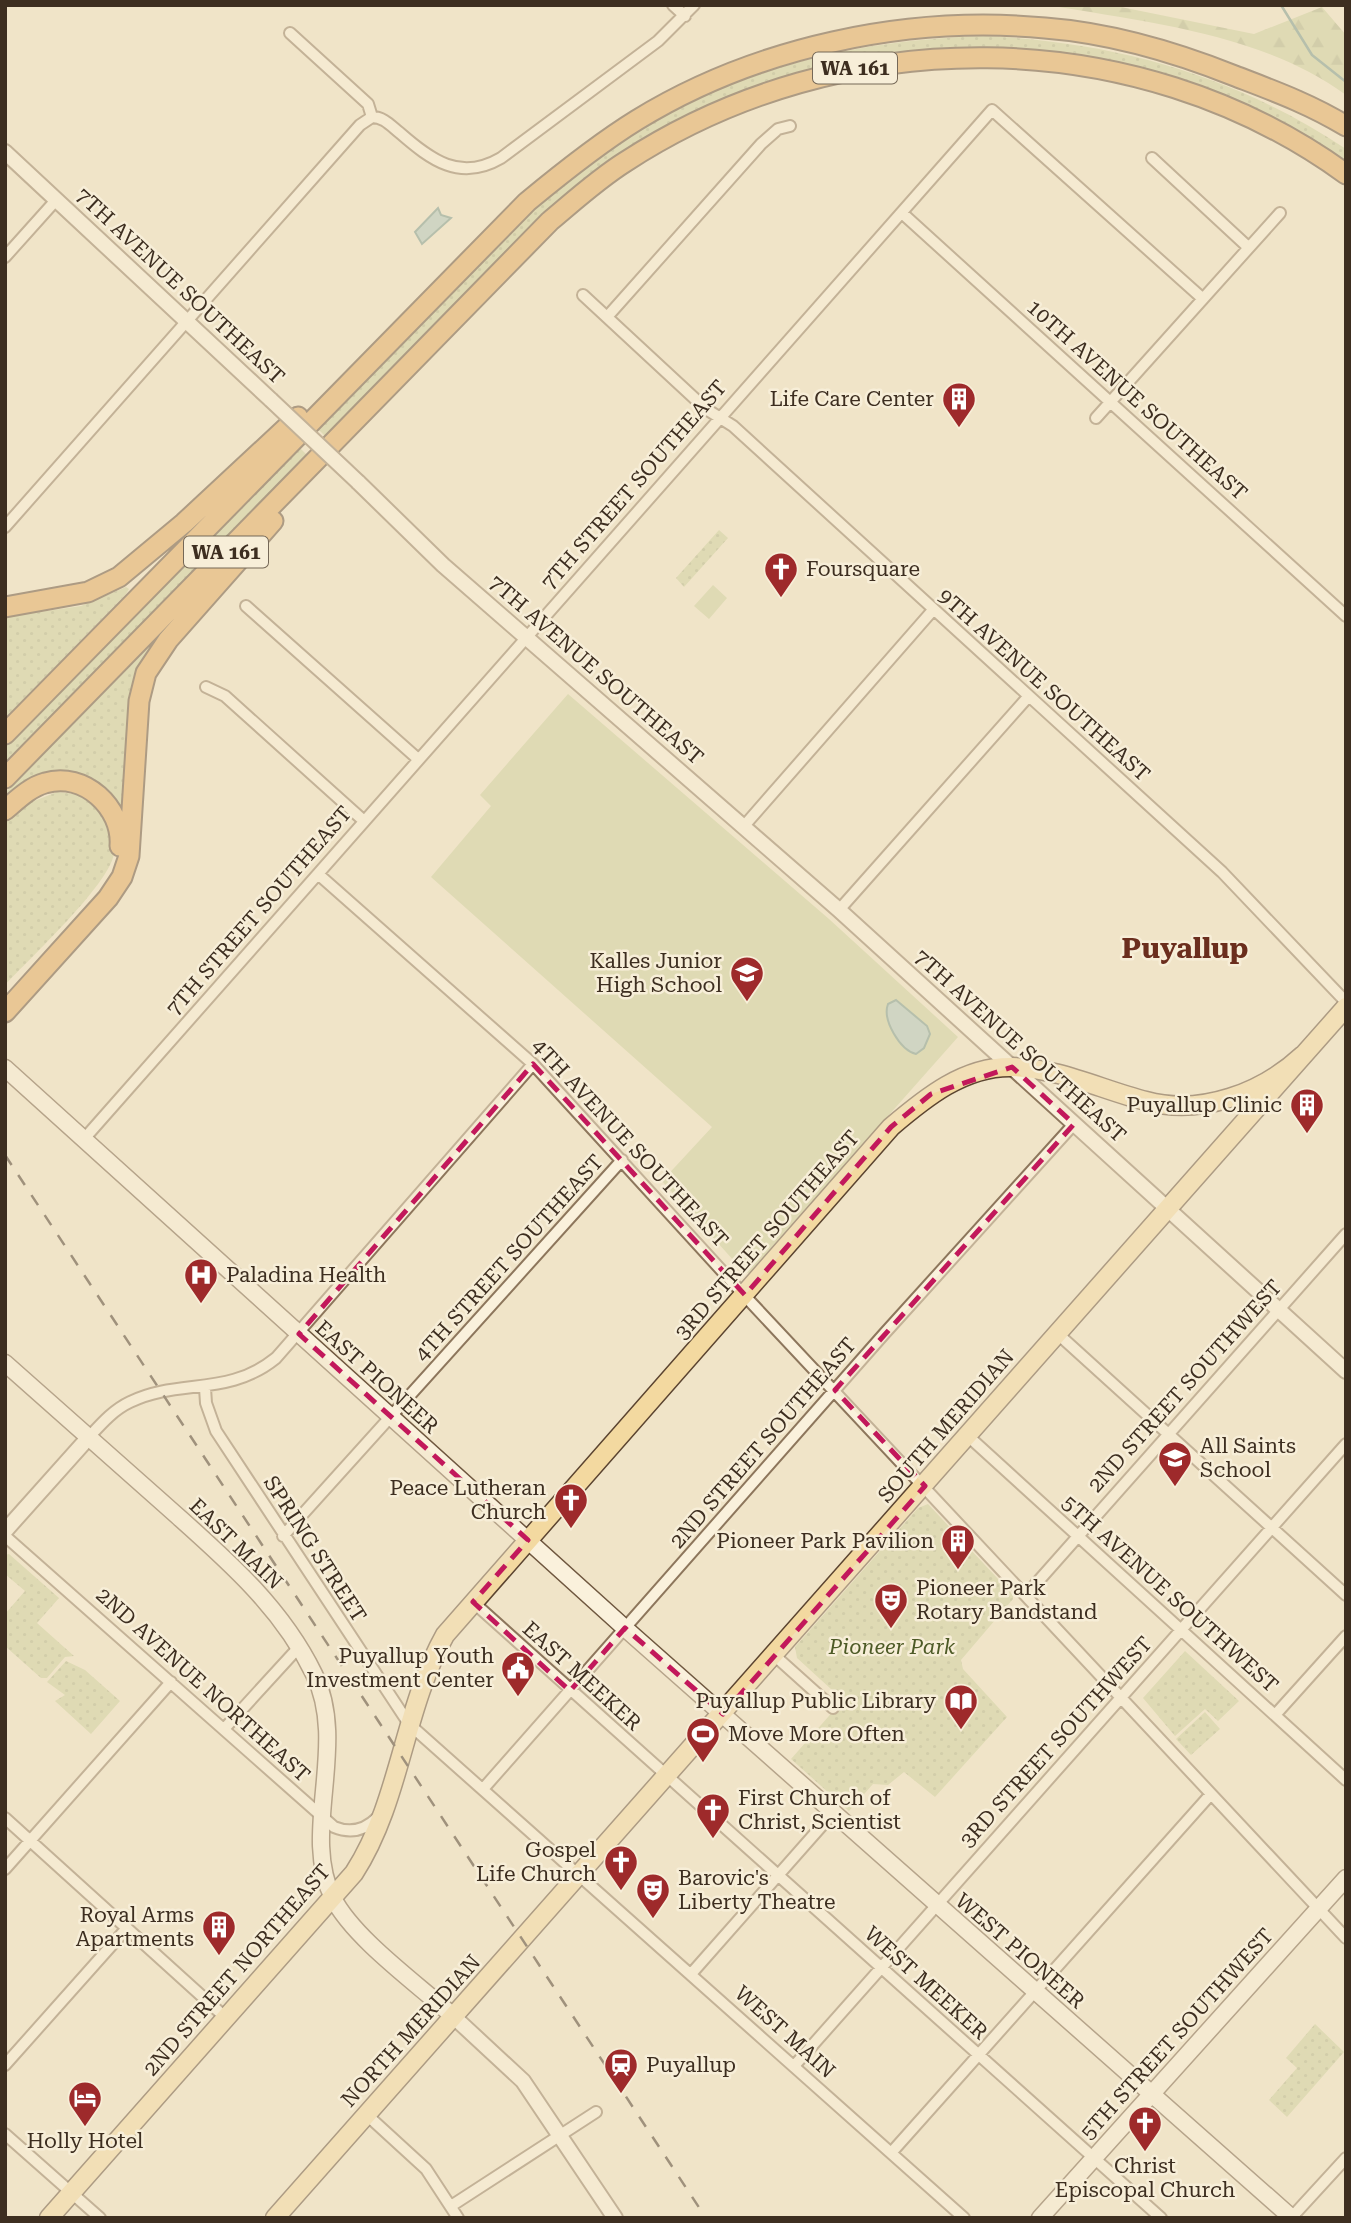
<svg xmlns="http://www.w3.org/2000/svg" width="1351" height="2223" viewBox="0 0 1351 2223" font-family="'Roboto Serif',serif">
<defs>
<pattern id="grass-dots" width="8" height="8" patternUnits="userSpaceOnUse" patternTransform="scale(1.75)"><rect width="8" height="8" fill="#c9cf9b"/><path d="M2 2h.1M6 6h.1" fill="none" stroke="#aeb285" stroke-width="1.8" stroke-linecap="round"/></pattern>
<pattern id="forest-firs" width="22" height="20" patternUnits="userSpaceOnUse" patternTransform="scale(1.75)"><rect width="22" height="20" fill="#c9cf9b"/><path d="M5 1l3.5 6h-7zM16 11l3.5 6h-7z" fill="#aeb285"/></pattern>
</defs>
<rect width="100%" height="100%" fill="#f0e4c8"/>
<path fill="url(#grass-dots)" d="M986,36C1116,42 1237,76 1346,149V164C1128,8 824,13 606,165C560,197 522,236 483,276C430,329 379,383 327,438L317,428C365,379 413,330 461,280C502,239 542,196 589,162C711,76 838,40 986,36Z
M299,447L308,456L5,765V746Z
M719,530L728,538L684,587L676,578Z
M126,587L129,589L126,594L5,718V617L81,606Z
M168,628L154,650L126,825L115,799L91,779L5,803V793Z
M57,792C76,793 98,799 106,818C111,830 116,840 114,854C108,886 30,958 5,985V822L29,803Z
M928,1504L1013,1595V1599L961,1660L963,1669L1007,1717L935,1797L904,1772L888,1785L873,1784L849,1811L791,1759L843,1700L797,1658L795,1647L918,1508Z
M9,1554L59,1598L37,1623L74,1656L65,1657L47,1678H41L5,1646V1614L25,1591L5,1574V1555Z
M1185,1651L1239,1701L1218,1721L1205,1709L1175,1736L1143,1698Z
M66,1661L85,1670L120,1701L91,1734L55,1701L65,1695L47,1682Z
M1205,1712L1220,1729L1191,1755L1176,1739Z
M1315,2024L1344,2052L1287,2117L1269,2100L1297,2068L1286,2058Z"/>
<path fill="url(#forest-firs)" d="M1048,5L1121,7L1254,34L1322,7L1346,35V95C1260,33 1150,23 1048,5Z"/>
<path fill="#c9cf9b" d="M713,585L727,598L709,619L694,606Z
M568,694L829,919L958,1037L749,1273L744,1272L662,1181L712,1127L431,877L491,806L480,795Z"/>
<path fill="#a9c4bc" stroke="#6f938a" stroke-width="2" d="M438,208L441,215L451,218L422,244L415,232Z
M896,1000L927,1026L930,1034L924,1048L916,1054C900,1050 882,1020 888,1004Z"/>
<g fill="none" stroke-linecap="round" stroke-linejoin="round">
<path stroke="#6f938a" stroke-width="2.5" d="M1281,5L1312,55L1346,82"/>
<g stroke="#8d765c" stroke-width="14">
<path id="minor" d="M673,5L685,16
M290,33L368,104L372,117
M372,117C384,117 391,126 400,133C431,160 460,182 501,158L658,41L694,5
M1152,158L1248,247
M902,213L1346,616
M5,257L57,199
M583,295L706,409L733,426L1222,872L1346,1002
M607,317L761,144L778,129L790,126
M1096,418L1280,213
M5,527L360,125L372,117
M246,606L418,759
M206,687L225,696L364,821
M744,826L933,610
M318,874L533,1064L744,1295L1346,1938
M839,910L1028,697
M84,1139L992,110L1202,298
M1058,1334L1346,1595
M205,1388L206,1403L216,1431L409,1724L964,2218
M968,1436L1346,1780
M89,1437C101,1424 113,1410 130,1402C179,1378 228,1397 276,1358L533,1064
M5,1536L334,1827C351,1834 365,1830 377,1818
M283,1536L622,1160
M1026,1595L1346,1234
M473,1602L1161,2218
M774,1655L833,1708
M1275,1715L1346,1636
M224,1729L299,1647
M483,1789L884,1334L1074,1124
M5,1818L226,2018
M5,1869L171,1682
M691,1974L833,1813
M5,2065L127,1928
M794,2066L1346,1444
M367,2115L426,2169L458,2218
M5,2134L100,2218
M891,2153L1211,1794
M451,2206L596,2112
M1291,2218L1346,2158"/>
</g>
<g stroke="#8d765c" stroke-width="18">
<path id="tertiary" d="M5,152L271,400
M358,482L443,565L839,910L1346,1371
M5,1531L89,1437
M454,2017L523,2081L615,2218"/>
</g>
<g stroke="#6f573f" stroke-width="19">
<path id="secondary" d="M5,1068L627,1630L1292,2218
M5,1363C58,1410 111,1457 164,1504C221,1555 280,1604 314,1674C349,1745 300,1833 333,1898C354,1939 419,1985 454,2017
M1040,2218L1346,1878"/>
</g>
<g stroke="#5b4430" stroke-width="21">
<path id="primary" d="M49,2218L354,1873C401,1800 403,1710 445,1635L891,1127C925,1098 964,1066 1012,1067C1059,1068 1102,1090 1146,1101C1201,1116 1262,1093 1303,1055
M275,2218L1346,1007"/>
</g>
<g stroke="#5b4430" stroke-width="23">
<path id="motorway" d="M5,607L88,592L119,577L184,523L298,417
M5,734L527,202C562,173 598,144 637,120C756,47 907,15 1045,28C1110,33 1175,52 1235,76C1274,91 1310,104 1346,126
M5,778L550,221C574,201 598,179 625,162C841,21 1135,21 1346,174
M5,810C17,800 30,787 45,783C84,771 123,808 120,846
M5,1012L108,898L122,877L129,856L139,701L146,673L168,640L273,521"/>
</g>
<use href="#minor" stroke="#faf1dc" stroke-width="10"/>
<use href="#tertiary" stroke="#faf1dc" stroke-width="14"/>
<use href="#secondary" stroke="#faf1dc" stroke-width="16"/>
<use href="#primary" stroke="#f3d9a0" stroke-width="18"/>
<use href="#motorway" stroke="#e0a458" stroke-width="19"/>
<path stroke="#3d2e20" stroke-width="2.5" stroke-dasharray="12 12" stroke-linecap="butt" d="M5,1155L706,2218"/>
<g stroke="#8d765c" stroke-width="18" stroke-linecap="butt">
<path id="tertiary-bridge" d="M271,400L358,482"/>
</g>
<use href="#tertiary-bridge" stroke="#faf1dc" stroke-width="14"/>
</g>
<path d="M0 0H1351V2223H0ZM533,1064L745,1295L891,1127L931,1094L1012,1067L1074,1124L835,1390L925,1486L723,1714L625,1628L570,1691L473,1602L528,1540L299,1334Z" fill="#f0e4c8" fill-opacity=".55" fill-rule="evenodd"/>
<path fill="none" stroke="#c2185b" stroke-width="5" stroke-dasharray="14 9" stroke-linejoin="round" d="M533,1064L745,1295L891,1127L931,1094L1012,1067L1074,1124L835,1390L925,1486L723,1714L625,1628L570,1691L473,1602L528,1540L299,1334Z"/>
<defs>
<g id="building-pin" transform="scale(1.75)"><path d="M0 17L-7.5 6A9.5 9.5 0 1 1 7.5 6Z" fill="#9e2a2b" stroke="#f7eed8"/><path d="M-4-6H4V6H1V3H-1V6H-4ZM-2.5-4.3h1.7v1.8h-1.7ZM.8-4.3h1.7v1.8H.8ZM-2.5-1h1.7V.8h-1.7ZM.8-1h1.7V.8H.8Z" fill="#fff"/></g>
<g id="church-pin" transform="scale(1.75)"><path d="M0 17L-7.5 6A9.5 9.5 0 1 1 7.5 6Z" fill="#9e2a2b" stroke="#f7eed8"/><path d="M-1.2-6h2.4v3.5h3.3v2.4h-3.3V6h-2.4V-.1h-3.3v-2.4h3.3Z" fill="#fff"/></g>
<g id="school-pin" transform="scale(1.75)"><path d="M0 17L-7.5 6A9.5 9.5 0 1 1 7.5 6Z" fill="#9e2a2b" stroke="#f7eed8"/><path d="M0-5L7-2L0 1L-7-2ZM-4 1L0 2.5L4 1V4Q0 6-4 4Z" fill="#fff"/></g>
<g id="hospital-pin" transform="scale(1.75)"><path d="M0 17L-7.5 6A9.5 9.5 0 1 1 7.5 6Z" fill="#9e2a2b" stroke="#f7eed8"/><path d="M-5-5h3v3.5h4V-5h3V5h-3V1.5h-4V5h-3Z" fill="#fff"/></g>
<g id="theatre-pin" transform="scale(1.75)"><path d="M0 17L-7.5 6A9.5 9.5 0 1 1 7.5 6Z" fill="#9e2a2b" stroke="#f7eed8"/><path d="M-5-5.5Q0-4 5-5.5V0Q5 5 0 6Q-5 5-5 0ZM-3.3-2.5H-1v1.5H-3.3ZM1-2.5H3.3v1.5H1ZM-2.8 1Q0 5.5 2.8 1Z" fill="#fff"/></g>
<g id="civic-pin" transform="scale(1.75)"><path d="M0 17L-7.5 6A9.5 9.5 0 1 1 7.5 6Z" fill="#9e2a2b" stroke="#f7eed8"/><path d="M-.6-6.5H3V-4.5H.6V-3L4-1V1h2V6H-6V1h2V-1L-.6-3ZM-1.2 2.5V6h2.4V2.5Z" fill="#fff"/></g>
<g id="library-pin" transform="scale(1.75)"><path d="M0 17L-7.5 6A9.5 9.5 0 1 1 7.5 6Z" fill="#9e2a2b" stroke="#f7eed8"/><path d="M-6-4Q-3-5.5-.7-3.5V5Q-3 3-6 4ZM6-4Q3-5.5 .7-3.5V5Q3 3 6 4Z" fill="#fff"/></g>
<g id="stadium-pin" transform="scale(1.75)"><path d="M0 17L-7.5 6A9.5 9.5 0 1 1 7.5 6Z" fill="#9e2a2b" stroke="#f7eed8"/><path d="M0-5a6.5 5 0 1 0 0 10a6.5 5 0 1 0 0-10ZM-3.5-1.8h7v3.6h-7Z" fill="#fff"/></g>
<g id="station-pin" transform="scale(1.75)"><path d="M0 17L-7.5 6A9.5 9.5 0 1 1 7.5 6Z" fill="#9e2a2b" stroke="#f7eed8"/><path d="M-3-6H3Q5-6 5-4V2Q5 4 3 4L4.5 6H3L1.5 4h-3L-3 6H-4.5L-3 4Q-5 4-5 2V-4Q-5-6-3-6ZM-3.5-4v3h7v-3ZM-3.5 1v1.5H-2V1ZM2 1v1.5H3.5V1Z" fill="#fff"/></g>
<g id="hotel-pin" transform="scale(1.75)"><path d="M0 17L-7.5 6A9.5 9.5 0 1 1 7.5 6Z" fill="#9e2a2b" stroke="#f7eed8"/><path d="M-6-4.5h1.5V1H6V5H4.5V3h-9V5H-6ZM-4 0a1.8 1.8 0 1 1 3.6 0ZM.5 0V-2.5h3Q6-2.5 6 0Z" fill="#fff"/></g>
</defs>
<g fill-rule="evenodd">
<use href="#building-pin" x="959" y="399"/>
<use href="#church-pin" x="781" y="569"/>
<use href="#school-pin" x="747" y="973"/>
<use href="#building-pin" x="1307" y="1105"/>
<use href="#hospital-pin" x="201" y="1275"/>
<use href="#school-pin" x="1175" y="1458"/>
<use href="#church-pin" x="571" y="1500"/>
<use href="#building-pin" x="958" y="1541"/>
<use href="#theatre-pin" x="891" y="1600"/>
<use href="#civic-pin" x="518" y="1668"/>
<use href="#library-pin" x="961" y="1701"/>
<use href="#stadium-pin" x="703" y="1734"/>
<use href="#church-pin" x="713" y="1810"/>
<use href="#church-pin" x="621" y="1862"/>
<use href="#theatre-pin" x="653" y="1890"/>
<use href="#building-pin" x="219" y="1927"/>
<use href="#station-pin" x="621" y="2065"/>
<use href="#hotel-pin" x="85" y="2098"/>
<use href="#church-pin" x="1145" y="2123"/>
</g>
<g text-anchor="middle" dominant-baseline="central" stroke-width="5" stroke-linejoin="round" paint-order="stroke">
<g fill="#f7eed8" stroke="#756857" stroke-width="2">
<rect x="813" y="52.5" width="84" height="31" rx="5"/>
<rect x="184" y="536.5" width="84" height="31" rx="5"/>
</g>
<g font-size="19" font-weight="bold" fill="#3d2e20">
<text x="855" y="68">WA 161</text>
<text x="226" y="552">WA 161</text>
</g>
<g font-size="21" fill="#3d2e20" stroke="#f7eed8">
<text transform="translate(180 286) rotate(43)">7TH AVENUE SOUTHEAST</text>
<text transform="translate(1137 400) rotate(42)">10TH AVENUE SOUTHEAST</text>
<text transform="translate(634 485) rotate(-49)">7TH STREET SOUTHEAST</text>
<text transform="translate(596 670) rotate(41)">7TH AVENUE SOUTHEAST</text>
<text transform="translate(1044 685) rotate(42)">9TH AVENUE SOUTHEAST</text>
<text transform="translate(259 911) rotate(-49)">7TH STREET SOUTHEAST</text>
<text transform="translate(1020 1046) rotate(42)">7TH AVENUE SOUTHEAST</text>
<text transform="translate(630 1143) rotate(47)">4TH AVENUE SOUTHEAST</text>
<text transform="translate(767 1235) rotate(-49)">3RD STREET SOUTHEAST</text>
<text transform="translate(509 1258) rotate(-48)">4TH STREET SOUTHEAST</text>
<text transform="translate(377 1377) rotate(42)">EAST PIONEER</text>
<text transform="translate(1185 1386) rotate(-48)">2ND STREET SOUTHWEST</text>
<text transform="translate(946 1426) rotate(-49)">SOUTH MERIDIAN</text>
<text transform="translate(763 1443) rotate(-49)">2ND STREET SOUTHEAST</text>
<text transform="translate(236 1544) rotate(44)">EAST MAIN</text>
<text transform="translate(315 1549) rotate(57)">SPRING STREET</text>
<text transform="translate(1170 1594) rotate(42)">5TH AVENUE SOUTHWEST</text>
<text transform="translate(582 1676) rotate(42)">EAST MEEKER</text>
<text transform="translate(203 1685) rotate(42)">2ND AVENUE NORTHEAST</text>
<text transform="translate(1056 1742) rotate(-48)">3RD STREET SOUTHWEST</text>
<text transform="translate(1020 1951) rotate(41)">WEST PIONEER</text>
<text transform="translate(237 1970) rotate(-49)">2ND STREET NORTHEAST</text>
<text transform="translate(926 1983) rotate(42)">WEST MEEKER</text>
<text transform="translate(411 2031) rotate(-48)">NORTH MERIDIAN</text>
<text transform="translate(785 2032) rotate(42)">WEST MAIN</text>
<text transform="translate(1177 2034) rotate(-48)">5TH STREET SOUTHWEST</text>
</g>
<g font-size="21" fill="#3d2e20" stroke="#f7eed8" text-anchor="end">
<text x="934" y="399">Life Care Center</text>
<text x="806" y="569" text-anchor="start">Foursquare</text>
<text x="722" y="961">Kalles Junior<tspan x="722" dy="24">High School</tspan></text>
<text x="1282" y="1105">Puyallup Clinic</text>
<text x="226" y="1275" text-anchor="start">Paladina Health</text>
<text x="1200" y="1446" text-anchor="start">All Saints<tspan x="1200" dy="24">School</tspan></text>
<text x="546" y="1488">Peace Lutheran<tspan x="546" dy="24">Church</tspan></text>
<text x="934" y="1541">Pioneer Park Pavilion</text>
<text x="916" y="1588" text-anchor="start">Pioneer Park<tspan x="916" dy="24">Rotary Bandstand</tspan></text>
<text x="494" y="1656">Puyallup Youth<tspan x="494" dy="24">Investment Center</tspan></text>
<text x="936" y="1701">Puyallup Public Library</text>
<text x="728" y="1734" text-anchor="start">Move More Often</text>
<text x="738" y="1798" text-anchor="start">First Church of<tspan x="738" dy="24">Christ, Scientist</tspan></text>
<text x="596" y="1850">Gospel<tspan x="596" dy="24">Life Church</tspan></text>
<text x="678" y="1878" text-anchor="start">Barovic's<tspan x="678" dy="24">Liberty Theatre</tspan></text>
<text x="194" y="1915">Royal Arms<tspan x="194" dy="24">Apartments</tspan></text>
<text x="646" y="2065" text-anchor="start">Puyallup</text>
<text x="85" y="2141" text-anchor="middle">Holly Hotel</text>
<text x="1145" y="2166" text-anchor="middle">Christ<tspan x="1145" dy="24">Episcopal Church</tspan></text>
</g>
<g font-size="21" font-style="italic" fill="#4d5a26" stroke="#f7eed8">
<text x="892" y="1647">Pioneer Park</text>
</g>
<g font-size="28" font-weight="bold" fill="#6b2e1e" stroke="#f7eed8">
<text x="1185" y="948">Puyallup</text>
</g>
</g>
<rect width="1351" height="2223" fill="none" stroke="#3d2e20" stroke-width="14"/>
</svg>
